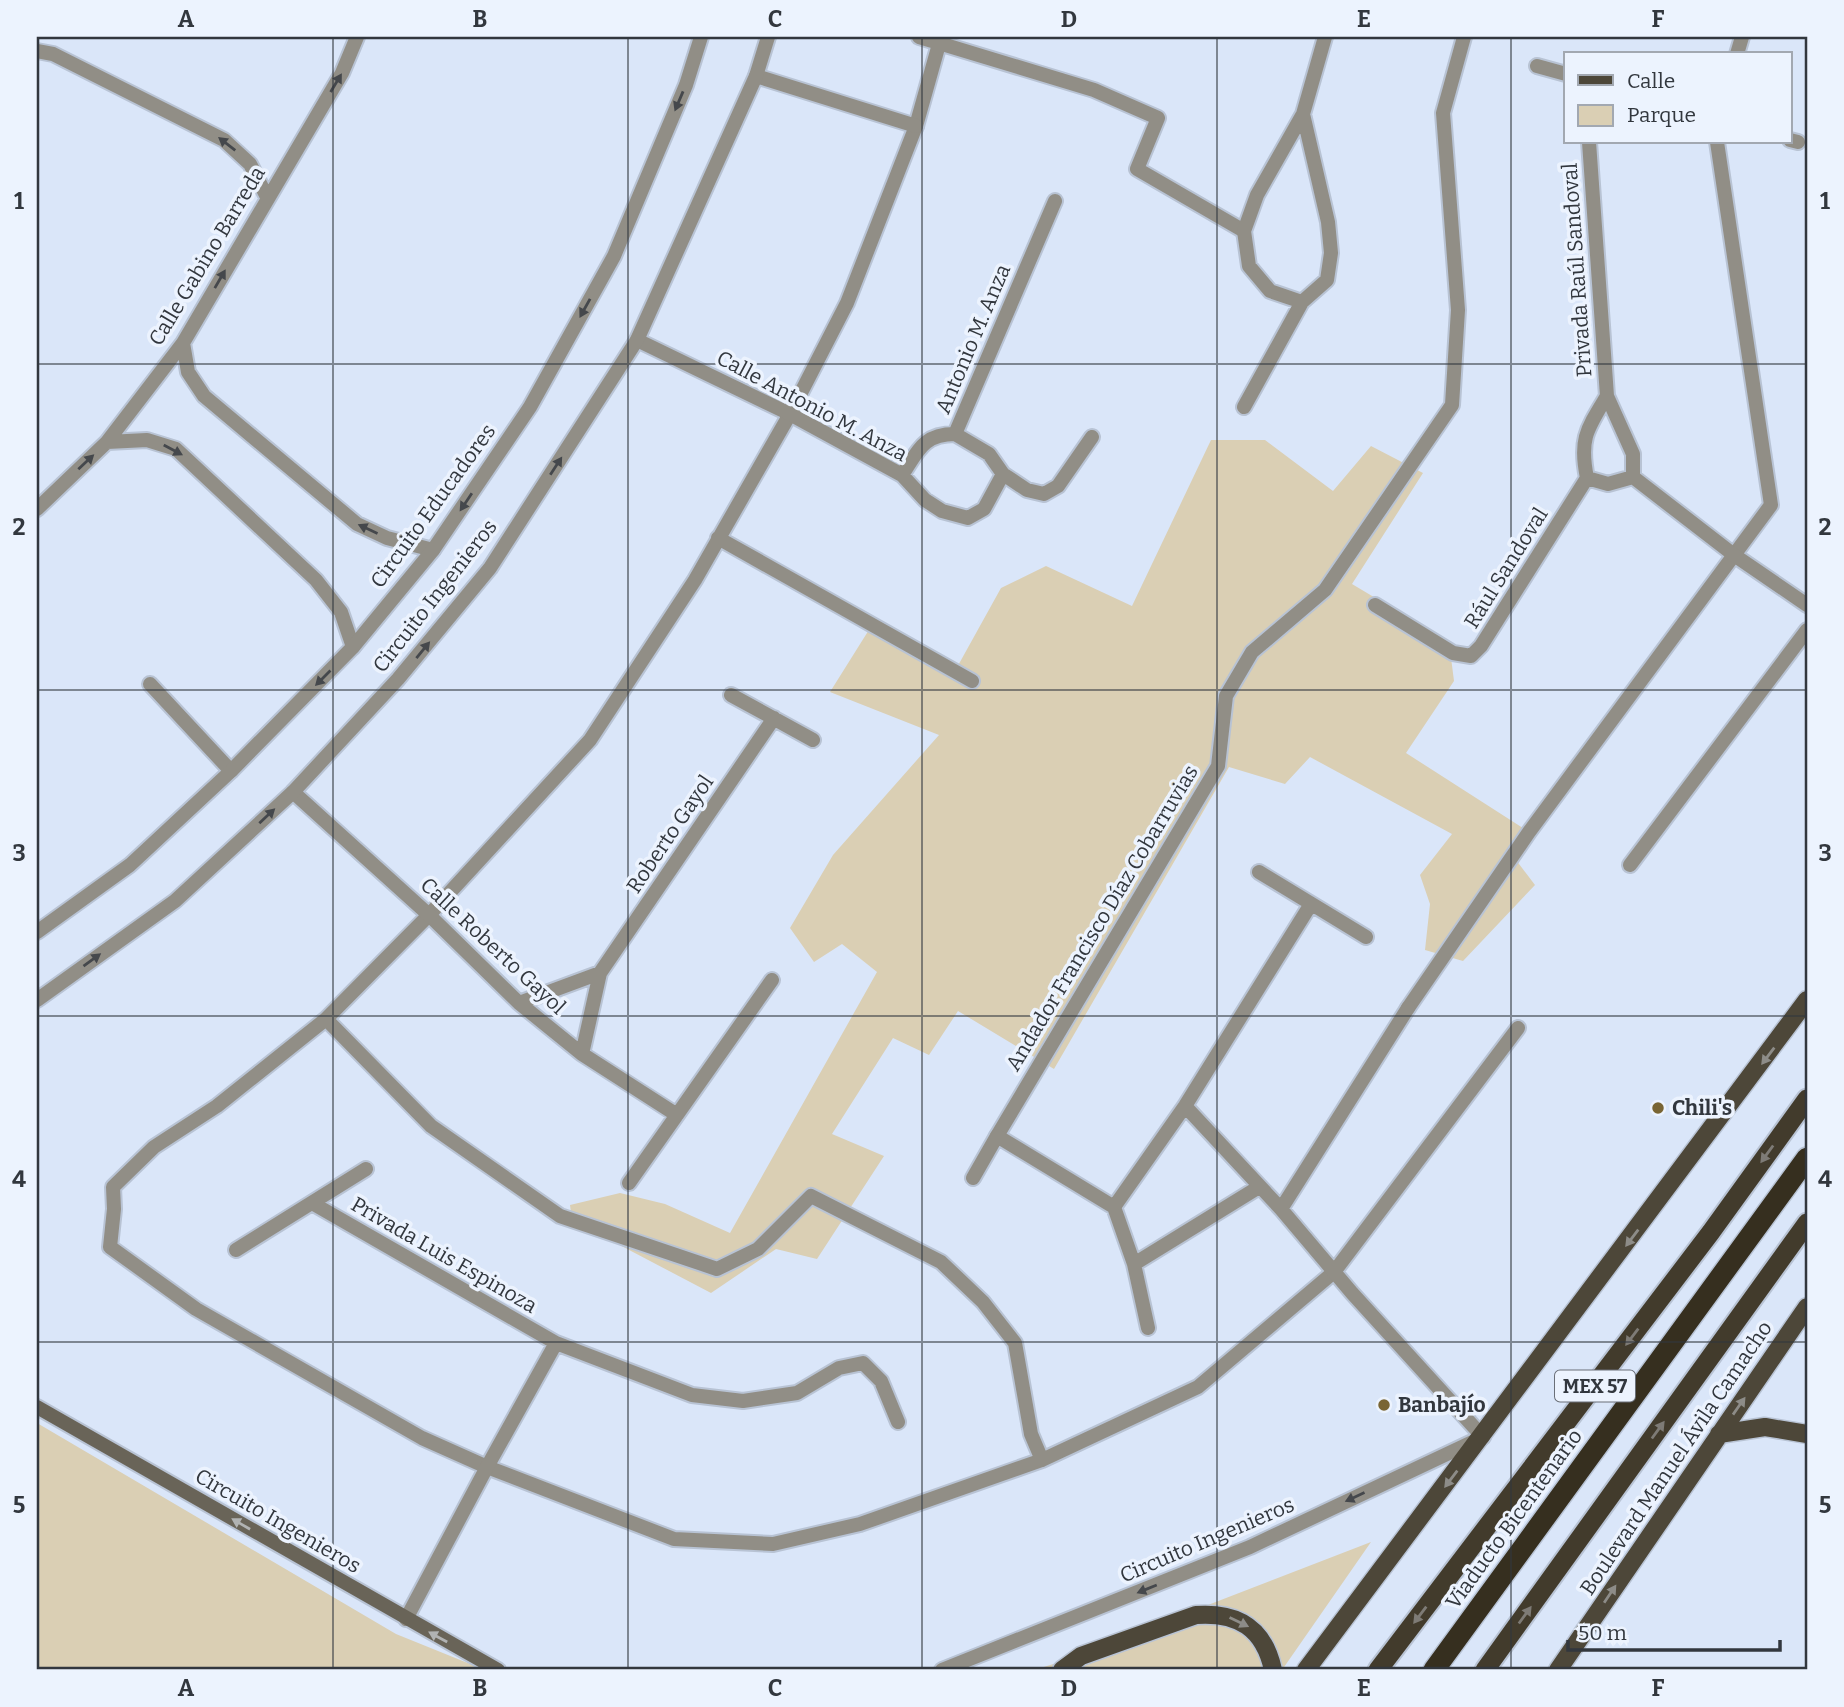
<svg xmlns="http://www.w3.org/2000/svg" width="1844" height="1707" viewBox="0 0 1844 1707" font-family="Bitter,serif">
<rect width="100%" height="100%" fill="#dae6f9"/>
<path fill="#dacfb4" d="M1211,440H1265L1333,491L1371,446L1423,473L1352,584L1449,642L1454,681L1406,753L1529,832L1513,856L1535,885L1463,961L1425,950L1430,904L1420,875L1452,834L1310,757L1285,784L1229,767L1054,1069L958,1011L929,1055L893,1038L832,1134L884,1156L817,1259L776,1249L711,1293L572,1220L570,1205L620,1193L665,1204L730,1233L877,972L842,944L814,962L790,928L833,855L939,735L830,692L872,625L955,671L1001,588L1046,566L1132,606Z
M37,1423L396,1634L485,1670H37Z
M1371,1542L1282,1670H1034L1063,1661Z"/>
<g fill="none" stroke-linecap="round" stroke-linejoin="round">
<g stroke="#b8c3d4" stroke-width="18">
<path id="pedestrian" d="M919,37L1094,90L1158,118L1137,169L1244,231
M941,37L916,126L847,303L790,414L695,580L590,740L429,915L326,1019L217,1106L154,1147L113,1187L114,1209L110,1247L196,1309L422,1438L487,1467L674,1539L773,1544L860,1524L1042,1460L1198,1387L1334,1272
M1737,54L1742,37
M718,538L972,681
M1408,1008L1529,832L1771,505L1717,142
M326,1019L431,1126L560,1216L717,1269L758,1249L811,1196L941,1262L983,1302L1015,1343L1031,1434L1042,1460
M997,1136L1218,766L1226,696L1252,652L1325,590L1452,405L1458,310L1443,113L1464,37"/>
</g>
<g stroke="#b8c3d4" stroke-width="18">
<path id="minor" d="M37,51L53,54L224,140L250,164L267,197
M1537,66L1566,74
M756,76L916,126
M1303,114L1257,195L1244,231L1249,266L1270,291L1302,302L1327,280L1331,253L1328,222L1303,114L1325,37
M1790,140L1798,142
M1589,142L1607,396L1633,454V477L1608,484L1587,478C1579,439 1587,429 1607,396
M1055,201L955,434L989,454L1003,474L1027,490L1044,494L1058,486L1092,437
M637,340L790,414L902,475L925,500L942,511L968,518L984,509L1003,474
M183,343L188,372L204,396L357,524L387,538L433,550
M1244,407L1302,302
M107,442L147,440L176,449L316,580L341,612L353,647
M902,475C918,451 923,434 955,434
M1633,477L1734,555L1807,605
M37,509L107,442L183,343L342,73L357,37
M1375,605L1453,653L1471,656L1481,646L1587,478
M150,684L231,771
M731,695L813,740
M293,792L429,915L519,1003L582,1054L677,1115
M1630,865L1807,630
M1259,872L1366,937
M519,1003L600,973
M582,1054L600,973L774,718
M973,1178L997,1136L1114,1207L1134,1264L1148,1328
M629,1183L772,980
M312,1203L556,1343L692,1395L743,1401L797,1393L839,1368L863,1363L881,1381L898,1422
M1114,1207L1185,1106L1311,904
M1281,1209L1408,1008
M236,1250L366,1169
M1134,1264L1259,1187
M1334,1272L1518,1028
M406,1619L487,1467L556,1343
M942,1670L1250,1547L1483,1437L1352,1293L1281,1209L1185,1106"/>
</g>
<g stroke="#b8c3d4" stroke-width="18">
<path id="tertiary" d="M37,932L130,865L231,771L353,647L433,550L530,407L614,256L686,85L701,37
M37,1000L175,901L293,792L398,679L490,568L637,340L756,76L768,37"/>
</g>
<g stroke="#b8c3d4" stroke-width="18">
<path id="secondary" d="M37,1407L498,1670"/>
</g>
<g stroke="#b8c3d4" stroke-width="21">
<path id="primary" d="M1719,1434L1765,1427L1807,1434
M1062,1670L1081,1656L1196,1615C1238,1612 1264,1628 1273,1670
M1306,1670L1807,1000
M1558,1670L1807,1307"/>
</g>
<g stroke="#b8c3d4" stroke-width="23">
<path id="trunk" d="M1378,1670L1711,1232L1807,1099
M1485,1670L1807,1223"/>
</g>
<g stroke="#b8c3d4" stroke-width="24">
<path id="motorway" d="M1434,1670L1807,1158"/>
</g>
<use href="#pedestrian" stroke="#918e86" stroke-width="14"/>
<use href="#minor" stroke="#918e86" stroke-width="14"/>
<use href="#tertiary" stroke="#918e86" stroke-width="14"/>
<use href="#secondary" stroke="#696458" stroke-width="14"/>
<use href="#primary" stroke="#4d4739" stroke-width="18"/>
<use href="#trunk" stroke="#423b2c" stroke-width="19"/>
<use href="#motorway" stroke="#362f1f" stroke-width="21"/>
</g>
<defs><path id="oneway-solid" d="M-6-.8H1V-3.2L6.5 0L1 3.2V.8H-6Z" transform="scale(1.75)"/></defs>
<g fill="#45484c">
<use href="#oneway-solid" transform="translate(336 83) rotate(-59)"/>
<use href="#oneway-solid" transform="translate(679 101) rotate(113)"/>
<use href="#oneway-solid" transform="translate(227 144) rotate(-142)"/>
<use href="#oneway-solid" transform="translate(220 279) rotate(-60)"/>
<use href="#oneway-solid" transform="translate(585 308) rotate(119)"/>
<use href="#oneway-solid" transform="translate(173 450) rotate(28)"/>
<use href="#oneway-solid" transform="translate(86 462) rotate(-43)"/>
<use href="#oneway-solid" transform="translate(556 466) rotate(-57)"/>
<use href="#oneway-solid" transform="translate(466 502) rotate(124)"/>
<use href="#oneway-solid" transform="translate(368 529) rotate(-155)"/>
<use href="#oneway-solid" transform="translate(423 650) rotate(-51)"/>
<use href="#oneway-solid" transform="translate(323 678) rotate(135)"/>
<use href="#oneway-solid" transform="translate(267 816) rotate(-43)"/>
<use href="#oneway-solid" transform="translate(92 960) rotate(-36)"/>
<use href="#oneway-solid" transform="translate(1355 1497) rotate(155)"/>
<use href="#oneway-solid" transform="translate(1147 1589) rotate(158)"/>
</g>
<g fill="#8d8c88">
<use href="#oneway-solid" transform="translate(1768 1056) rotate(127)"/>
<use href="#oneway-solid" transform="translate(1632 1238) rotate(127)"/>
<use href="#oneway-solid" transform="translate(1739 1406) rotate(-55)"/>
<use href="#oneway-solid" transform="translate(1451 1479) rotate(127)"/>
<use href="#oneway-solid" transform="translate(1610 1594) rotate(-56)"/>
<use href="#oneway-solid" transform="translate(1239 1622) rotate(26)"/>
</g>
<g fill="#7e7b76">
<use href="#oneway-solid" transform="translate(1767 1154) rotate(126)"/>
<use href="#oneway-solid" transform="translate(1632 1337) rotate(127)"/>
<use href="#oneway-solid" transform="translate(1658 1430) rotate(-54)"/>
<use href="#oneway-solid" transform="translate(1420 1615) rotate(127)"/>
<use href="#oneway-solid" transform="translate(1525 1615) rotate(-54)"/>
</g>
<g fill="#b1b3b3">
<use href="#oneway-solid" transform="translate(241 1524) rotate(-150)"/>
<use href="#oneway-solid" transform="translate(438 1637) rotate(-151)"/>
</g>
<path fill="none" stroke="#32373e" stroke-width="2" stroke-opacity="0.55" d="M333,37V1670M628,37V1670M922,37V1670M1217,37V1670M1511,37V1670M37,364H1807M37,690H1807M37,1016H1807M37,1342H1807"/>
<g fill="#796534" stroke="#ecf3fe" stroke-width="2.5">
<circle cx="1658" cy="1108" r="7"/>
<circle cx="1384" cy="1405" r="7"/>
</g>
<g text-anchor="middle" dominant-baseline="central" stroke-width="7" stroke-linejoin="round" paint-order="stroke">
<rect fill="#ecf3fe" stroke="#6a6f78" stroke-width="2" x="1555" y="1370.5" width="80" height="31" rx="5"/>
<g font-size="19" font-weight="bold" fill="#32373e">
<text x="1595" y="1386">MEX 57</text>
</g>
<g font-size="21" fill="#32373e" stroke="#ecf3fe">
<text transform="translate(207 256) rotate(-59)">Calle Gabino Barreda</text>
<text transform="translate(1577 270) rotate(-94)">Privada Raúl Sandoval</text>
<text transform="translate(973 339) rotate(-67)">Antonio M. Anza</text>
<text transform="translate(812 406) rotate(28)">Calle Antonio M. Anza</text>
<text transform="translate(433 506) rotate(-54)">Circuito Educadores</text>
<text transform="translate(1506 568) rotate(-58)">Rául Sandoval</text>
<text transform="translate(435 596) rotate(-52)">Circuito Ingenieros</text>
<text transform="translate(670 834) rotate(-56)">Roberto Gayol</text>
<text transform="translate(1102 918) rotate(-59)">Andador Francisco Díaz Cobarruvias</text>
<text transform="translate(493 946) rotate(43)">Calle Roberto Gayol</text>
<text transform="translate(444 1255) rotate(30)">Privada Luis Espinoza</text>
<text transform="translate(1676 1458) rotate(-56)">Boulevard Manuel Ávila Camacho</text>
<text transform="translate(1514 1519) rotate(-54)">Viaducto Bicentenario</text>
<text transform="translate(278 1521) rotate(30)">Circuito Ingenieros</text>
<text transform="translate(1207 1540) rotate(-23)">Circuito Ingenieros</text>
</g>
<g font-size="21" font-weight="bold" fill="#32373e" stroke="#ecf3fe" text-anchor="start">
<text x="1672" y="1108">Chili's</text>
<text x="1398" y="1405">Banbajío</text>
</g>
</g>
<rect width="1844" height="1707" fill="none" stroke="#ecf3fe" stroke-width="77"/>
<rect x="1564" y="52" width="228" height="91" fill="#ecf3fe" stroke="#a2a8b1" stroke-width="2"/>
<rect x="1578" y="75" width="35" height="10" fill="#4d4739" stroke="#a2a8b1" stroke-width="2"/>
<text x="1627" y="88" font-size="21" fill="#32373e">Calle</text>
<rect x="1578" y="105" width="35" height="21" fill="#dacfb4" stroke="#a2a8b1" stroke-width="2"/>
<text x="1627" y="122" font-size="21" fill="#32373e">Parque</text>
<path d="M1568 1640v10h212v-10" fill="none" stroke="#32373e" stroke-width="3.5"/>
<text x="1578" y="1640" font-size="21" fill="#32373e" stroke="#ecf3fe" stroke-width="5" paint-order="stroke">50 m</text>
<rect x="38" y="38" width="1768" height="1630" fill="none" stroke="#32373e" stroke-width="2.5"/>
<g font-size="23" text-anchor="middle" font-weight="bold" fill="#32373e">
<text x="186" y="27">A</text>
<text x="480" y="27">B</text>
<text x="775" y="27">C</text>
<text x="1069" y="27">D</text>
<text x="1364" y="27">E</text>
<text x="1658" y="27">F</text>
<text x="19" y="209">1</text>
<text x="1825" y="209">1</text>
<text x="19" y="535">2</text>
<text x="1825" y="535">2</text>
<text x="19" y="861">3</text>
<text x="1825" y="861">3</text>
<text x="19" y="1187">4</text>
<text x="1825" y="1187">4</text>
<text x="19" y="1513">5</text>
<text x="1825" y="1513">5</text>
<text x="186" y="1696">A</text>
<text x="480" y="1696">B</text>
<text x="775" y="1696">C</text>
<text x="1069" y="1696">D</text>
<text x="1364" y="1696">E</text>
<text x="1658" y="1696">F</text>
</g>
</svg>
